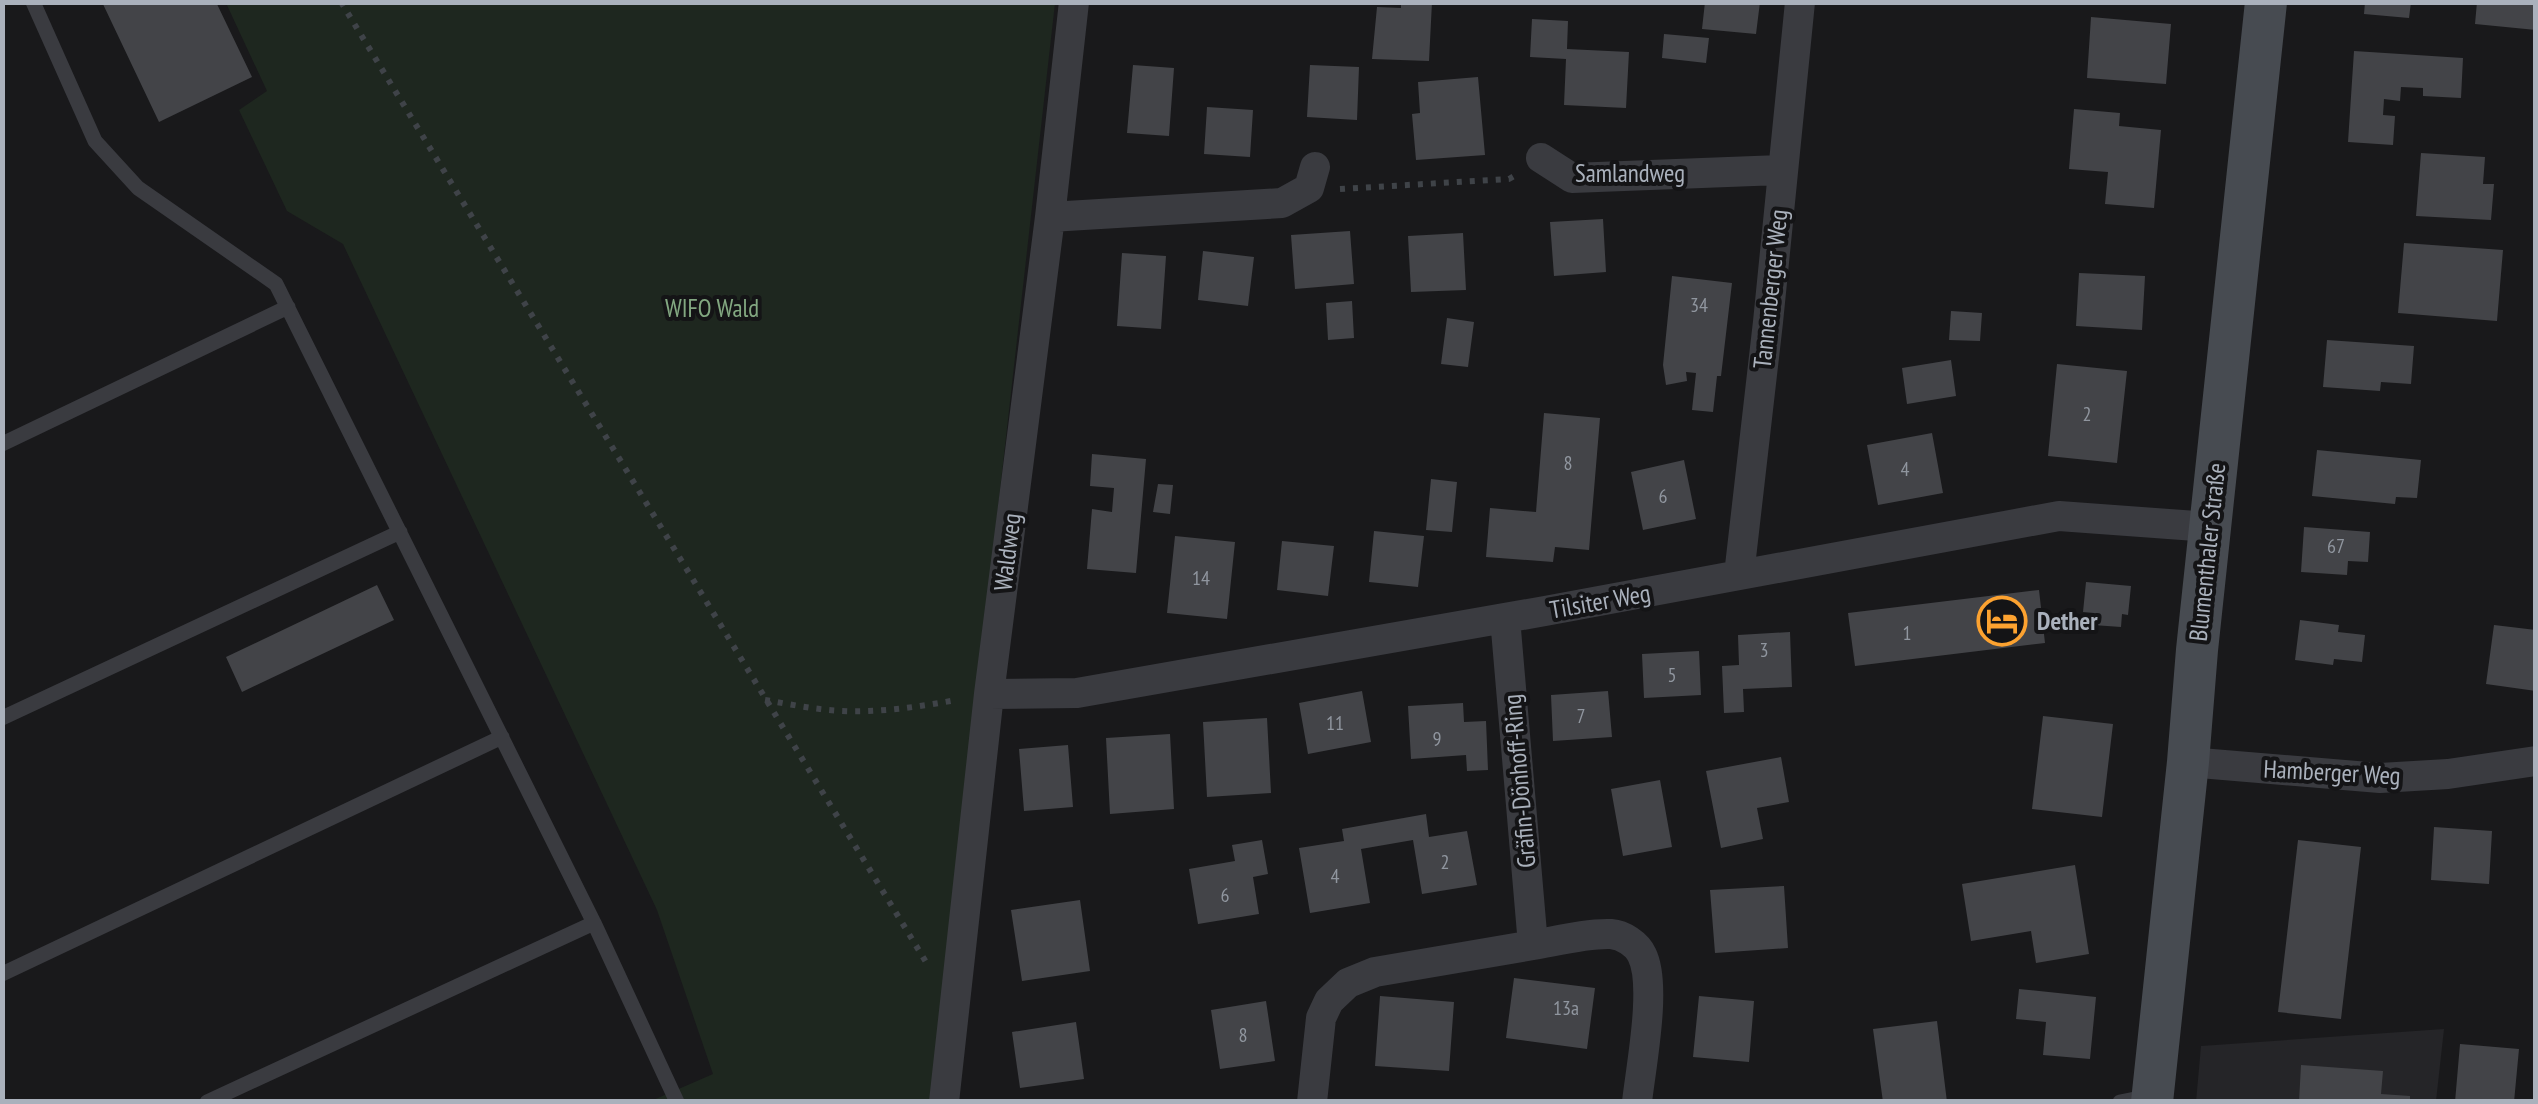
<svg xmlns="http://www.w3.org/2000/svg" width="2538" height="1104" viewBox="0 0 2538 1104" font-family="'PT Sans Narrow',sans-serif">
<rect width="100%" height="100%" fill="#19191b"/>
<path fill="#252528" d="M2444,1029L2436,1101L2196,1102L2201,1046Z"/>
<path fill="#1e271f" d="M226,3H1055L931,1101H651L713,1074L657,910L343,244L287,211L239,110L267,91Z"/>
<path fill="#434448" d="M102,2H216L252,77L159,122Z
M1401,2H1432L1429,61L1372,59L1377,7L1401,8Z
M1705,2H1760L1756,34L1702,29Z
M2365,2H2411L2409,18L2364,14Z
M2477,2H2536V30L2475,24Z
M2091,17L2171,24L2166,84L2087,78Z
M1532,19L1568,21L1567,49L1629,52L1626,108L1564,105L1566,59L1530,57Z
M1664,34L1709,38L1706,63L1662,58Z
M2354,51L2463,58L2461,98L2423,96V88L2401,87L2400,101L2384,99L2383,115L2395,116L2393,145L2348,142Z
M1133,65L1174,68L1169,136L1127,133Z
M1310,65L1359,67L1357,120L1307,117Z
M1478,77L1485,155L1416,160L1412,114L1420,113L1418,82Z
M1207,107L1253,110L1250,157L1204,154Z
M2074,109L2120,113L2119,126L2161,130L2154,208L2105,204L2108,172L2069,169Z
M2421,153L2485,157L2483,184H2494L2491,220L2416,216Z
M1603,219L1606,272L1554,276L1550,222Z
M1350,231L1354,284L1295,289L1291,235Z
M1463,233L1466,290L1411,292L1408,236Z
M2404,243L2503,250L2497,321L2398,313Z
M1203,251L1254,257L1248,306L1198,300Z
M1122,253L1166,256L1161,329L1117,326Z
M2079,273L2145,276L2142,330L2076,326Z
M1672,276L1732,283L1721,376H1717L1713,412L1692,410L1696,373L1686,372L1687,381L1666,385L1663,365Z
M1352,301L1354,338L1328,340L1326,303Z
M1951,311L1982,313L1980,341L1949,340Z
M1447,318L1474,322L1468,367L1441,364Z
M2327,340L2414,346L2411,384L2381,382L2380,391L2323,387Z
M1951,360L1956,396L1907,404L1902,368Z
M2057,364L2127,371L2117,463L2048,456Z
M1544,413L1600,418L1589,550L1555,547L1553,562L1486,557L1490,508L1536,512Z
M1932,433L1943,493L1878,505L1867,445Z
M2317,450L2421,460L2417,498L2396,497L2395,504L2312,496Z
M1092,454L1146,459L1136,573L1087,569L1092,509L1112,512L1114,488L1090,486Z
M1684,460L1696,519L1643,530L1631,472Z
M1431,479L1457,482L1452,532L1426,530Z
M1158,484L1173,485L1170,514L1153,512Z
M2304,527L2370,532L2368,562L2348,561L2347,575L2301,572Z
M1374,531L1424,536L1418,587L1369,582Z
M1175,536L1235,542L1227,619L1167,613Z
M1282,541L1334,546L1328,596L1277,590Z
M2086,582L2131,586L2128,615L2122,614L2121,627L2093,625L2094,613L2083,612Z
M377,585L394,620L242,692L226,657Z
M2039,590L2045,643L1855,666L1848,613Z
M2300,620L2339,625L2338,632L2365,635L2362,662L2334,659L2333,665L2295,660Z
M2494,625L2536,630V691L2486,684Z
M1790,632L1792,687L1743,689L1744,712L1724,713L1722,666L1739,665L1738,635Z
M1699,651L1701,695L1644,698L1642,654Z
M1362,691L1371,742L1308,754L1299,703Z
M1608,691L1612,737L1553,741L1551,695Z
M1463,703L1464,722L1486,721L1488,770L1467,771L1466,755L1411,759L1408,706Z
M2043,716L2113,724L2102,817L2032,809Z
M1267,718L1271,793L1207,797L1203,722Z
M1170,734L1174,809L1110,814L1106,738Z
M1068,745L1073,807L1024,811L1019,749Z
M1781,757L1789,802L1757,808L1763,839L1721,848L1706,771Z
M1660,780L1672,847L1623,856L1611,789Z
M1426,814L1429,837L1467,831L1477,885L1422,894L1413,840L1361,849L1370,903L1310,913L1299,848L1344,841L1342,829Z
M2434,827L2492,831L2489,884L2431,880Z
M1262,840L1268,874L1253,877L1259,914L1198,924L1189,869L1235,861L1232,845Z
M2298,840L2361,847L2341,1019L2278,1012Z
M2075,865L2089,954L2036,963L2031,931L1971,941L1962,884Z
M1784,886L1788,948L1715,953L1710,890Z
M1080,900L1090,971L1022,981L1011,910Z
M1514,978L1595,988L1587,1049L1506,1038Z
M2019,989L2096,997L2090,1059L2043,1055L2046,1022L2016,1019Z
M1380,996L1454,1002L1449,1071L1375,1066Z
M1699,996L1754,1001L1749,1062L1693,1057Z
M1266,1001L1275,1061L1220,1069L1211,1010Z
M1937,1021L1947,1102H1883L1873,1029Z
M1076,1022L1084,1079L1020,1088L1012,1032Z
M2460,1044L2519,1049L2514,1102H2455Z
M2301,1065L2383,1071L2381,1094L2410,1096V1102H2299Z"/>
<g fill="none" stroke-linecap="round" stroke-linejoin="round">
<path stroke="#3f4348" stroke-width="6" stroke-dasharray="5 8" stroke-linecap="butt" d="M341,2L926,962
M1340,189L1509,179L1516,175
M765,700C783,703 802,707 820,709C865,715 912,708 956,700"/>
<path stroke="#3a3b40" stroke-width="15" d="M33,2L95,141L138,188L276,284L594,923L207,1102
M2,444L288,307
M2,718L400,532
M594,923L677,1102
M2,974L502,737
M2120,1102L2150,1096"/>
<path stroke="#3a3b40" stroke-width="30" d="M1541,158L1572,178L1782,170
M1050,217L1282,203L1309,188L1315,167
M1739,575L1768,322L1800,2
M1505,618L1533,945C1556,941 1588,933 1611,934C1623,935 1637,944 1642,955C1657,985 1641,1066 1637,1102
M989,694L1077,693L1545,611L2059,516L2210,527
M2188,762L2380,778L2448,774L2536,761
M944,1102L989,694L1050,217L1074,2
M1312,1102L1321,1018L1329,1001L1348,983L1375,972L1533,945"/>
<path stroke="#474b51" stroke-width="42" d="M2152,1102L2188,762L2197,650L2266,2"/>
</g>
<defs>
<g id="hotel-ring" transform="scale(2.5)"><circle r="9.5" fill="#141416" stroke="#fca230" stroke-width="1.5"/><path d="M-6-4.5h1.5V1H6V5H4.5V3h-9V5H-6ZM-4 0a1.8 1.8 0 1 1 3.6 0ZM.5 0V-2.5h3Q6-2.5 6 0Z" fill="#fca230"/></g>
</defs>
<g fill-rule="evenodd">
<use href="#hotel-ring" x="2002" y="621"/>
</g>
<g text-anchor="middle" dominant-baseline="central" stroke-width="8" stroke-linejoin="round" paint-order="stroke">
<g font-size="20" fill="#90969f">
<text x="1699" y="305">34</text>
<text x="2087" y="414">2</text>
<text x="1568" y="463">8</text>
<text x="1905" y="469">4</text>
<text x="1663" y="496">6</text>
<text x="2336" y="546">67</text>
<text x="1201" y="578">14</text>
<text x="1907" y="633">1</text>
<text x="1764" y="650">3</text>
<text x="1672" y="675">5</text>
<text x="1581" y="716">7</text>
<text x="1335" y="723">11</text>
<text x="1437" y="739">9</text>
<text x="1445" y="862">2</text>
<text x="1335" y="876">4</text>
<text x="1225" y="895">6</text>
<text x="1566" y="1008">13a</text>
<text x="1243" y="1035">8</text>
</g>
<g font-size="25" fill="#aab1bc" stroke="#141416">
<text x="1630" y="173">Samlandweg</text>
<text transform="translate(1770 289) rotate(-84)">Tannenberger Weg</text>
<text transform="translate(1007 552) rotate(-83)">Waldweg</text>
<text transform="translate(2207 552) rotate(-84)">Blumenthaler Straße</text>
<text transform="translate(1600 601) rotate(-10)">Tilsiter Weg</text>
<text transform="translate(2332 772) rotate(3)">Hamberger Weg</text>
<text transform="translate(1519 781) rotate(-95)">Gräfin-Dönhoff-Ring</text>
</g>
<g font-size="25" fill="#82a781" stroke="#141416">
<text x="712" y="308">WIFO Wald</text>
</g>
<g font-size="25" font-weight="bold" fill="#aab1bc" stroke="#141416" text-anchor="start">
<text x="2037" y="621">Dether</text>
</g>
</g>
<rect width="2538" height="1104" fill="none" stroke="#aab1bc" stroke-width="10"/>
</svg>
